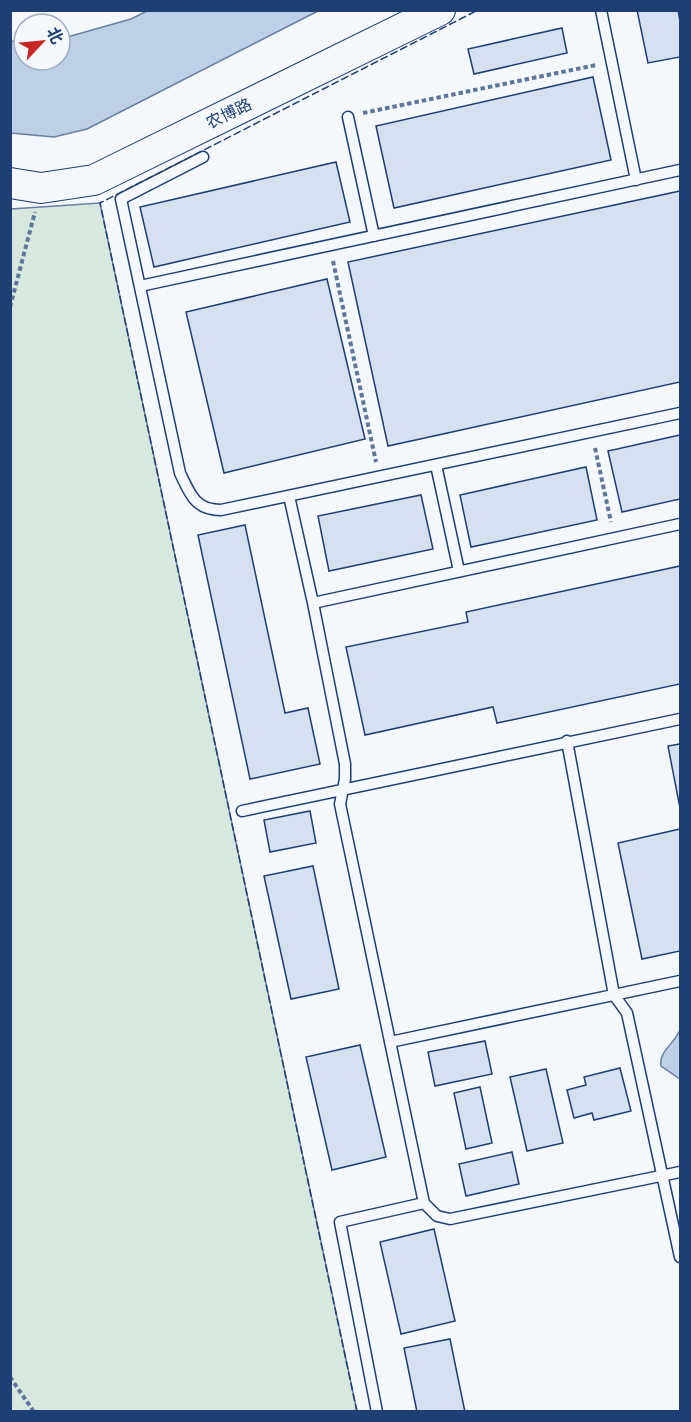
<svg xmlns="http://www.w3.org/2000/svg" width="691" height="1422" viewBox="0 0 691 1422" font-family="'Source Sans 3','Noto Sans SC',sans-serif">
<rect width="100%" height="100%" fill="#f4f7fb"/>
<path fill="#d7e8df" stroke="#687fa3" stroke-width="1.5" d="M100,203L357,1411H11V209Z"/>
<path fill="#bed0e5" stroke="#687fa3" stroke-width="1.5" d="M147,11H318L87,129L54,137L11,133V41L24,42V60H60V39L131,19Z
M680,1030V1079L661,1066C658,1052 675,1043 680,1030Z"/>
<path fill="#d5e0f0" stroke="#1d3f73" stroke-width="1.5" d="M637,10H678L680,21V57L648,63Z
M562,28L567,53L474,74L468,49Z
M593,77L611,160L394,208L376,126Z
M336,162L350,222L154,267L140,207Z
M680,191V382L388,446L348,262Z
M327,279L365,439L224,473L186,312Z
M680,435V499L622,512L608,451Z
M586,467L597,520L471,547L460,495Z
M421,495L433,549L329,571L318,516Z
M245,525L285,713L308,708L320,764L250,779L198,535Z
M680,566V684L497,723L493,707L365,735L346,647L468,622L466,612Z
M680,744V808L668,746Z
M310,811L316,843L270,852L264,820Z
M680,829V951L642,959L618,843Z
M313,866L339,989L291,999L264,876Z
M485,1041L492,1074L435,1086L428,1052Z
M360,1045L386,1157L332,1170L306,1057Z
M620,1068L631,1111L594,1120L592,1113L574,1118L567,1090L586,1085L584,1077Z
M546,1069L563,1143L527,1151L510,1077Z
M480,1087L492,1143L466,1149L454,1093Z
M512,1152L519,1184L466,1196L459,1164Z
M434,1229L455,1321L401,1334L380,1242Z
M450,1339L465,1412H417L404,1348Z"/>
<g fill="none" stroke-linecap="round" stroke-linejoin="round">
<g stroke="#1d3f73" stroke-width="13">
<path id="lane" d="M601,10L636,180
M348,117L374,236
M203,157L121,199L180,473C190,494 195,510 221,510L680,413
M140,286L680,170
M436,465L459,571
M289,496L313,603L345,764V779L340,804L424,1203L437,1216L450,1219L680,1172
M313,603L680,524
M567,741L614,995L627,1013L680,1257
M242,811L680,719
M390,1042L680,981
M377,1412L340,1222L424,1203"/>
</g>
<g stroke="#1d3f73" stroke-width="32">
<path id="secondary" d="M10,183L41,188L94,180L440,10"/>
</g>
<path stroke="#5e769c" stroke-width="4" stroke-dasharray="4.5 3" stroke-linecap="butt" d="M363,113L596,65
M333,261L376,462
M10,307L35,212
M595,448L611,522
M10,1377L34,1412"/>
<use href="#lane" stroke="#f4f7fb" stroke-width="10"/>
<use href="#secondary" stroke="#f4f7fb" stroke-width="30"/>
<path stroke="#1d3f73" stroke-width="1.5" stroke-dasharray="8 3" stroke-linecap="butt" d="M357,1412L100,203L478,10"/>
</g>
<g text-anchor="middle" dominant-baseline="central" stroke-width="4.5" stroke-linejoin="round" paint-order="stroke">
<g font-size="16" fill="#1d3f73" stroke="#f4f7fb">
<text transform="translate(229 114) rotate(-26)">农博路</text>
</g>
</g>
<rect width="691" height="1422" fill="none" stroke="#1d3f73" stroke-width="24"/>
<g transform="translate(42 42) rotate(64)"><circle r="28" fill="#f4f7fb" stroke="#9eadc5" stroke-width="1.5"/>
<path d="M0-4.5L10 22L0 15L-10 22Z" fill="#c62828"/>
<text y="-9" font-size="16" font-weight="bold" text-anchor="middle" fill="#1d3f73">北</text>
</g>
</svg>
